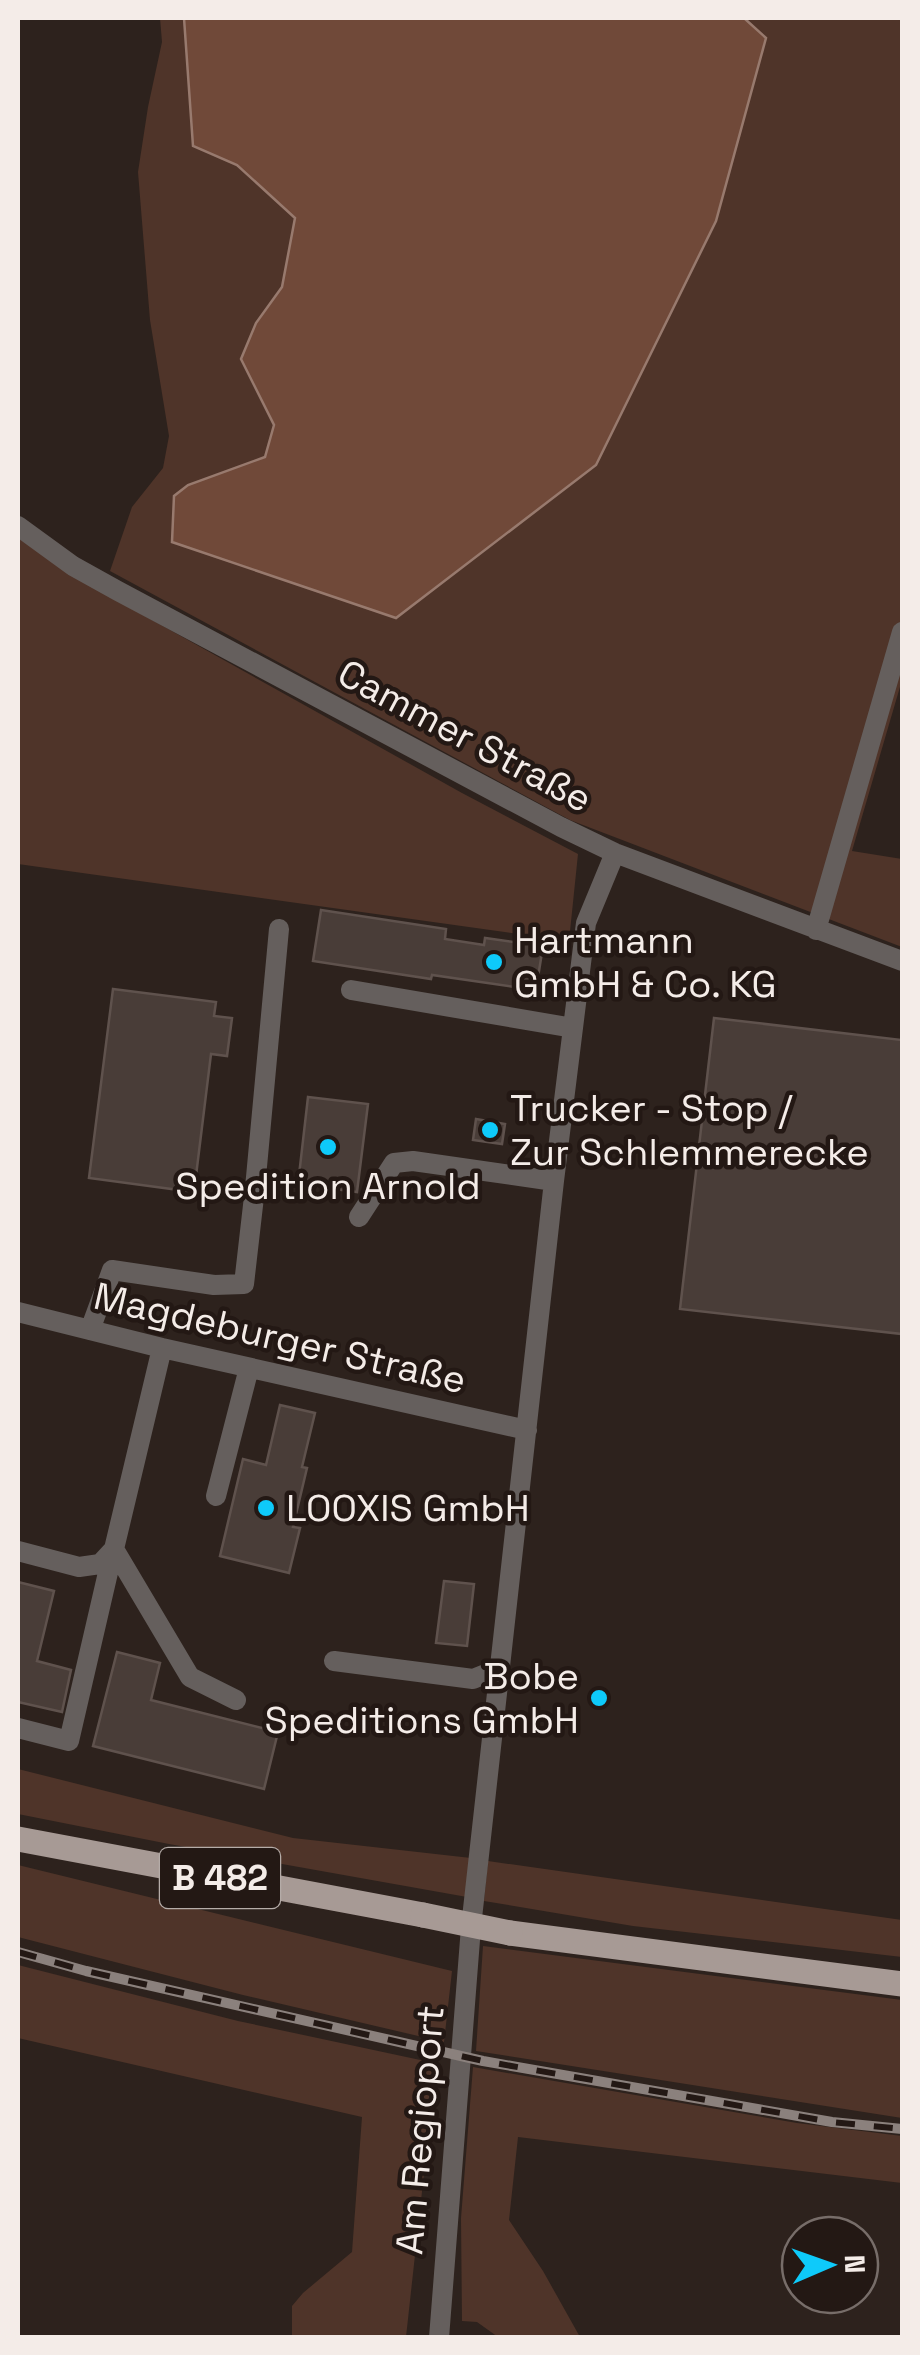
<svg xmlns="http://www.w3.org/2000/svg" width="920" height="2355" viewBox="0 0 920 2355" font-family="'Space Grotesk',sans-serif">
<rect width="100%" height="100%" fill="#2d221d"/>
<path fill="#4f3429" d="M160,18H184L193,146L236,165L295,217L282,287L256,323L241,359L274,426L265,457L188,485L172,542L766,38L744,18H902V680L852,851L902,859V947L570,820L110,571L132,507L163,468L169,436L150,320L138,172L148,107L162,42Z
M18,538L93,587L462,793L578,854L569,941L18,864Z
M18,1769L293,1838L471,1858L467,1897L169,1844L18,1814Z
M488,1861L902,1920V1957L633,1926L484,1901Z
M18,1865L452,1971L444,2042L243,1995L18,1937Z
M483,1946L902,2000V2118L476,2051Z
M18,1965L238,2021L439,2064L428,2137L406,2337H292V2306L303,2293L352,2252L362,2117L18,2038Z
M473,2067L797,2123L902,2136V2183L518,2137L509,2220L543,2271L580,2337H498L477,2322L462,2321L461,2218Z"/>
<path fill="#704939" stroke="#987a6e" stroke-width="2.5" d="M184,18H744L766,38L716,221L596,465L396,618L172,542L174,496L188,485L265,457L274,425L241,359L256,323L282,287L295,218L237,165L193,146Z"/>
<path fill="#493d38" stroke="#5f524d" stroke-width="2.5" d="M321,910L446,929L445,939L484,945L485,938L543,946L536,990L432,975L431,979L313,961Z
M113,989L216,1002L214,1016L232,1018L227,1056L211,1054L194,1192L89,1178Z
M714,1018L902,1040V1334L680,1309Z
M308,1097L368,1104L357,1192L298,1184Z
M476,1119L505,1124L502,1144L473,1140Z
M280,1405L315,1413L302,1467L307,1468L293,1527L300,1528L289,1573L220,1556L243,1459L266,1465Z
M444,1581L474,1584L467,1646L436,1643Z
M18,1582L54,1591L37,1661L71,1670L62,1712L18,1702Z
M117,1652L160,1663L151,1700L278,1732L264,1789L93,1746Z"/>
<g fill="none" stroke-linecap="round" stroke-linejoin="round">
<path stroke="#655f5d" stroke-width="20" d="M18,526L73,566L118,591L561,827L615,853L902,961
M816,930L902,632
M351,990L573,1028
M359,1217L394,1163L413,1161L554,1181
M18,1312L162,1348L527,1430
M90,1330L112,1270L214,1285L244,1284L255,1188L279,929
M216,1496L249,1368
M114,1549L190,1677L236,1700
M18,1551L79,1567L100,1564L114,1549L162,1348
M334,1661L473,1679L498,1669
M18,1728L69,1741L113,1551
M439,2338L471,1927L554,1181L586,923L615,853"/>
<path stroke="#a79a95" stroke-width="25" d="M18,1839L423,1915
M510,1933L902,1984"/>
<g stroke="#8b817d" stroke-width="10">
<path id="rail" d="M18,1952L86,1971L483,2061L832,2122L902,2129"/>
</g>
<use href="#rail" stroke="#231814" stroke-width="6" stroke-dasharray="19" stroke-linecap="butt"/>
<path stroke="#a79a95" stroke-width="25" d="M423,1915L510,1933"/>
</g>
<g fill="#0ecafa" stroke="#231814" stroke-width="4">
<circle cx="494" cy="962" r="10"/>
<circle cx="490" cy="1130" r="10"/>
<circle cx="328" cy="1147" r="10"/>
<circle cx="266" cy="1508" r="10"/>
<circle cx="599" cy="1698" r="10"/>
</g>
<g text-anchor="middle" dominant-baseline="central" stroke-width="9" stroke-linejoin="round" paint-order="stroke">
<rect fill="#231814" stroke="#b5aca8" stroke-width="2.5" x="160" y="1848" width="120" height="60" rx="8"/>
<g font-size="35" font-weight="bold" fill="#f4ece8">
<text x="220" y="1878">B 482</text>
</g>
<g font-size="38" fill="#f4ece8" stroke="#231814">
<text transform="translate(465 736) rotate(28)">Cammer Straße</text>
<text transform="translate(280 1338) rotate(13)">Magdeburger Straße</text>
<text transform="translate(420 2130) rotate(-85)">Am Regioport</text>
</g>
<g font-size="38" fill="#f4ece8" stroke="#231814" text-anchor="start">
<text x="514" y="940">Hartmann<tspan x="514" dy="44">GmbH &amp; Co. KG</tspan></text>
<text x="510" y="1108">Trucker - Stop /<tspan x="510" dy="44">Zur Schlemmerecke</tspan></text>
<text x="328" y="1186" text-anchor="middle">Spedition Arnold</text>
<text x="286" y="1508">LOOXIS GmbH</text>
<text x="579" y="1676" text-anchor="end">Bobe<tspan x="579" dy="44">Speditions GmbH</tspan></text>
</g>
</g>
<rect width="920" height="2355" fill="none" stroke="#f4ece8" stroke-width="40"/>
<g transform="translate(830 2265) rotate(88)"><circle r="48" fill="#231814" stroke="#776d69" stroke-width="2.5"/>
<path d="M0-8L18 38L0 25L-18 38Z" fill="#0ecafa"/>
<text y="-15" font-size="28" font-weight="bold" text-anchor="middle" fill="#f4ece8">N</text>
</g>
</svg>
